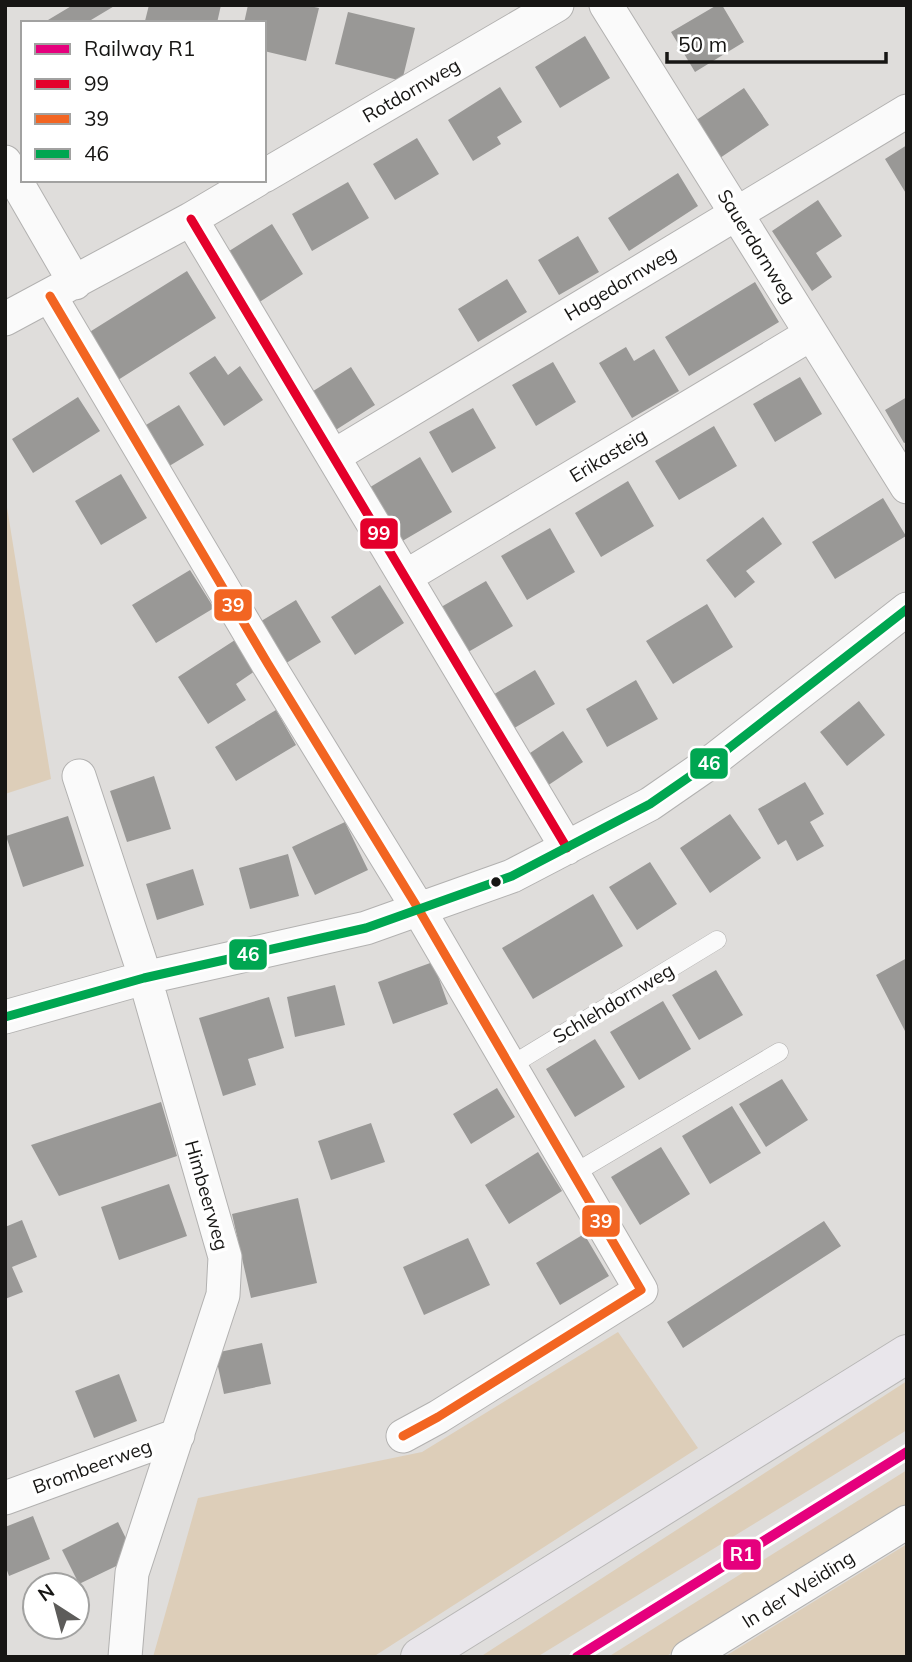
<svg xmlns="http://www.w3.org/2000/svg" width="912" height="1662" font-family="Mulish,sans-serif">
  <rect width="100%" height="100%" fill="#dfdddb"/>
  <path fill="#ddceb9" d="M5,495L51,779L5,794Z
    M618,1332L698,1448L373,1657H153L198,1498L422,1452Z
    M907,1381V1430L537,1657H480Z
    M907,1470V1508L665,1657H608Z
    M907,1544V1657H724Z"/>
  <path fill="#999896" d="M73,5H116L86,23H43Z
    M149,5H221L217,23L145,21Z
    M248,5H305L319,8L306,61L264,51V23H244Z
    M717,5H722L744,42L695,72L671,32Z
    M348,12L415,28L402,81L335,64Z
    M585,36L610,78L560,108L535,67Z
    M500,87L522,122L497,137L501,144L473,161L448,120Z
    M744,88L769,125L717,160L692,123Z
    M417,138L439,174L395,200L373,164Z
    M907,145V195L885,159Z
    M678,173L698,206L629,251L608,218Z
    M348,182L369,218L312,251L292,214Z
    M818,200L842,236L816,253L832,277L812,291L772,231Z
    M272,224L303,274L258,303L226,253Z
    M578,236L599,272L559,295L538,260Z
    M187,271L216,318L118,380L88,333Z
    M507,279L527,312L478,342L458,309Z
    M755,282L779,322L689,376L665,337Z
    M626,347L634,361L654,349L679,391L632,418L599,363Z
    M215,356L228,375L240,366L263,400L224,426L189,373Z
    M553,362L576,402L536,426L512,385Z
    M351,367L375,405L331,433L307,395Z
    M800,377L822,414L775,442L753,404Z
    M78,397L100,431L33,473L12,439Z
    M907,397V442L904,443L885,410Z
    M179,405L204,445L166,468L141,428Z
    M473,408L496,448L452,473L429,432Z
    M714,426L737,466L679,500L655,461Z
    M420,457L452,512L399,543L367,489Z
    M121,474L147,518L101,545L75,501Z
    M628,481L654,526L601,557L575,513Z
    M883,498L906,536L835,579L812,542Z
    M763,517L782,544L746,571L755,582L735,598L706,560Z
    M550,528L575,572L527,600L501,556Z
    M190,570L214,608L156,643L132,605Z
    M486,581L513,626L463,655L436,610Z
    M380,585L404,623L355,655L331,617Z
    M296,600L321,642L283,665L258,623Z
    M707,604L733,647L673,684L646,641Z
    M235,640L255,671L236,684L246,700L208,724L178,677Z
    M535,670L555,704L511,730L491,696Z
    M636,680L658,719L607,747L586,709Z
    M859,701L885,735L847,766L820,732Z
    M276,710L296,745L236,781L215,747Z
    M563,731L583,762L547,786L527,755Z
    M154,776L171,829L127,842L110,791Z
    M805,782L824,814L810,822L824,846L797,861L786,840L778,845L758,809Z
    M730,814L761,858L710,893L680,848Z
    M68,816L84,866L23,887L6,836Z
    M345,822L368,870L315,895L292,847Z
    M288,854L299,896L250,909L239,868Z
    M650,862L677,904L637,930L609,887Z
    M193,869L204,905L157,920L146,884Z
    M593,894L623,946L533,999L502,948Z
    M907,958V1030L905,1031L876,975Z
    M433,962L448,1004L393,1024L378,982Z
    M716,970L743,1015L699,1040L672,995Z
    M335,985L345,1025L295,1037L287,997Z
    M269,997L284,1048L248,1059L256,1085L223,1096L199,1018Z
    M663,1001L691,1049L639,1080L610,1032Z
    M595,1039L625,1087L575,1117L546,1069Z
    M782,1079L808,1120L766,1147L739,1104Z
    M497,1088L515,1117L471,1144L453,1114Z
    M161,1102L177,1156L59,1196L31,1145Z
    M732,1106L761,1153L710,1184L682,1136Z
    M371,1123L385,1162L331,1180L318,1141Z
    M661,1147L690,1194L640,1225L611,1177Z
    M538,1152L562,1191L509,1224L485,1185Z
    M169,1184L187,1236L119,1260L101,1207Z
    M298,1198L317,1283L251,1298L232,1214Z
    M22,1220L37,1257L12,1267L23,1292L5,1299V1227Z
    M824,1221L841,1246L683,1348L667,1322Z
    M584,1234L609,1276L560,1305L536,1263Z
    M468,1238L490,1285L424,1315L403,1267Z
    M262,1343L271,1384L224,1394L215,1353Z
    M119,1374L137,1421L94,1438L75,1391Z
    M33,1516L50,1559L9,1576L5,1565V1527Z
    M118,1522L135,1557L79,1584L62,1550Z"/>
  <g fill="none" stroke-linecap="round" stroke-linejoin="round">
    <defs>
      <path id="service" d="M510,1066L717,940
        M573,1174L779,1052"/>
      <path id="minor" d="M606,5L907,487
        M5,162L75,283
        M264,176L557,5
        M191,219L567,848
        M50,296L268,664L419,910L641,1290L438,1417L403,1436
        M5,319L191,219L257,180
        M334,456L907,111
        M405,577L811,334
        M79,776L140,961L225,1257L223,1295L132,1573L125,1657
        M5,1017L144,978L366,928L512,876L650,804L715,759L907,609
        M5,1498L178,1435
        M688,1657L907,1522"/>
      <path id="primary" d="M420,1657L907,1354"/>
    </defs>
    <use href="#service" stroke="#b2b1b0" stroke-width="19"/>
    <use href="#minor" stroke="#b2b1b0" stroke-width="35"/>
    <use href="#primary" stroke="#b8b7b6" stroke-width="40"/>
    <use href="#service" stroke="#fafafa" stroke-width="18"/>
    <use href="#minor" stroke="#fafafa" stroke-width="33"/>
    <use href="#primary" stroke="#e9e6eb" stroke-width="38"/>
    <defs>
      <path id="bus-1" d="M191,219L567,848"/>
      <path id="bus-2" d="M50,296L268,664L419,910L641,1290L438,1417L403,1436"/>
      <path id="bus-3" d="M5,1017L144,978L366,928L512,876L650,804L715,759L907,609"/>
    </defs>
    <use href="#bus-1" stroke="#fff" stroke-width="14"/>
    <use href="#bus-2" stroke="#fff" stroke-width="14"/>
    <use href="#bus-3" stroke="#fff" stroke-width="14"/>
    <use href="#bus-1" stroke="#e4002b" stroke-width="9"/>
    <use href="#bus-2" stroke="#f26522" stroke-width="9"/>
    <use href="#bus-3" stroke="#00a651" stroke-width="9"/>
    <defs>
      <path id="rail-1" d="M577,1657L907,1452"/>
    </defs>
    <use href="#rail-1" stroke="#fff" stroke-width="16"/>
    <use href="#rail-1" stroke="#e5007d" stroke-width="10"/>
  </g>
  <circle fill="#171614" stroke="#fff" stroke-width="2.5" cx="496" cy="882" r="6"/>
  <g text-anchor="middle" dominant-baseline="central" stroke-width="7" stroke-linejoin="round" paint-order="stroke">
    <g font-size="19" fill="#171614" stroke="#fff">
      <text transform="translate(411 90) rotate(-30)">Rotdornweg</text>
      <text transform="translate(757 246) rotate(58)">Sauerdornweg</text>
      <text transform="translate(620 283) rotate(-31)">Hagedornweg</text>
      <text transform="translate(608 455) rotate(-31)">Erikasteig</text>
      <text transform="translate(613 1003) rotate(-31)">Schlehdornweg</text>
      <text transform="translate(207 1195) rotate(74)">Himbeerweg</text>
      <text transform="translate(92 1466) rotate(-20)">Brombeerweg</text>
      <text transform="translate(798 1589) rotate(-32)">In der Weiding</text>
    </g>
  </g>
  <g stroke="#fff" stroke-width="2.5">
    <rect x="359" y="517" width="40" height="33" rx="7" fill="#e4002b"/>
    <rect x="213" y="588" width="40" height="34" rx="7" fill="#f26522"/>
    <rect x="689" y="747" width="40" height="33" rx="7" fill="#00a651"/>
    <rect x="228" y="938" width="40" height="33" rx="7" fill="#00a651"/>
    <rect x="581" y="1204" width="40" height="34" rx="7" fill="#f26522"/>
    <rect x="722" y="1538" width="40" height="33" rx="7" fill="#e5007d"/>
  </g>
  <g font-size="19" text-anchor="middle" font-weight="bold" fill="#fff">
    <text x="379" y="540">99</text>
    <text x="233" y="612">39</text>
    <text x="709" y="770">46</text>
    <text x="248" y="961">46</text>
    <text x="601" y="1228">39</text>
    <text x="742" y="1561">R1</text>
  </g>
  <rect width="912" height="1662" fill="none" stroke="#171614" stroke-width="14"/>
  <rect x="21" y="21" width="245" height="161" fill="#ffffff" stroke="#a2a2a1" stroke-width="2"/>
  <rect x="35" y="44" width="35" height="10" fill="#e5007d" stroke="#a2a2a1" stroke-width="2"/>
  <text x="84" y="56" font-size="21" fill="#171614">Railway R1</text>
  <rect x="35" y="79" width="35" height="10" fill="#e4002b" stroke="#a2a2a1" stroke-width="2"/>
  <text x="84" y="91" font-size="21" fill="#171614">99</text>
  <rect x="35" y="114" width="35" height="10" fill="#f26522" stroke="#a2a2a1" stroke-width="2"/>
  <text x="84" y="126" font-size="21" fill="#171614">39</text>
  <rect x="35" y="149" width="35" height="10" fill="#00a651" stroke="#a2a2a1" stroke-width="2"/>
  <text x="84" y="161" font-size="21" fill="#171614">46</text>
  <g transform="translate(56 1606) rotate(324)"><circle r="33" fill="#ffffff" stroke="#a2a2a1" stroke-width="2"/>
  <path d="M0-5L12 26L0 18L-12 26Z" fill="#5d5c5a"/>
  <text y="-10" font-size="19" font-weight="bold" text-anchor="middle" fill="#171614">N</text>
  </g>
  <path d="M667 52v10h219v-10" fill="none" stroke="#171614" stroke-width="3.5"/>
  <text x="678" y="52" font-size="21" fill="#171614" stroke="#ffffff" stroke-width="5" paint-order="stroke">50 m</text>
</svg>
